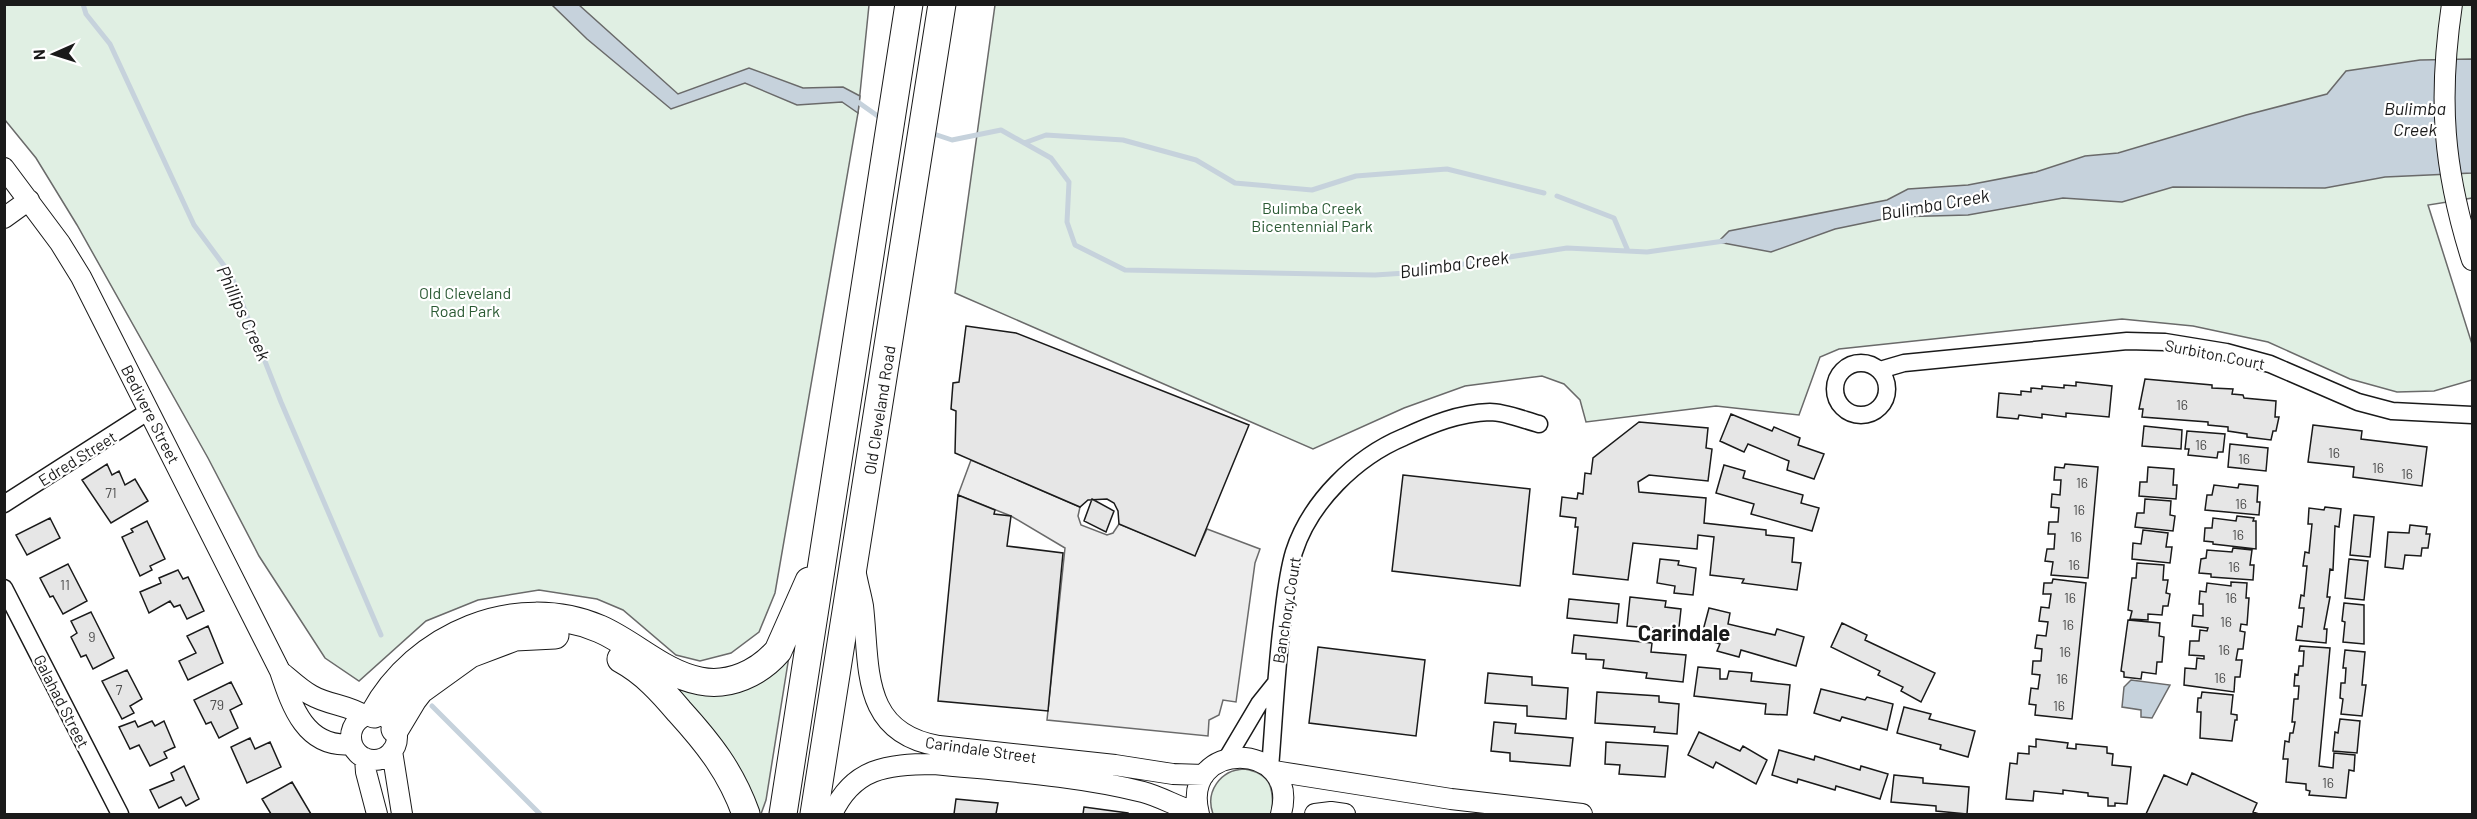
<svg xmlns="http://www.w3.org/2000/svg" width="2477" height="819" font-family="Barlow,sans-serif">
  <rect width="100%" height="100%" fill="#fff"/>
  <path fill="#e0efe3" stroke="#6a6a6a" stroke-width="1.5" d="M4,5H869L858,113L775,593L759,632L731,653L700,661L676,655L623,610L597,599L539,590L478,600L426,621L359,681L325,658L259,556L208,458L77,225L36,158L5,120Z
    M995,5H2472V198L2428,205L2472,344V380L2434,391L2397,392L2350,379L2268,342L2193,326L2122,319L1839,349L1820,357L1799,415L1716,406L1586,422L1580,400L1564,384L1542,376L1465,386L1404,408L1313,449L955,293Z
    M790,650L766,800L761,814H754L658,667L679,681Z
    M1244,769C1272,773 1274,790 1272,814H1213C1205,792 1220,770 1244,769Z"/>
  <path fill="#ededed" stroke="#6a6a6a" stroke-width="1.5" d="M971,460L1080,507L1078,516L1081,525L1107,535L1113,533L1119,524L1195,555L1207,529L1260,549L1255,563L1236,702L1223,700L1219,715L1209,720L1208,736L1047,720L1065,548L1011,516L958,495Z"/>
  <path fill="#c6d2dc" stroke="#6a6a6a" stroke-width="1.5" d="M552,5H579L678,94L749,68L803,88L843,87L860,96L858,113L842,102L797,105L745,83L671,109L587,39Z
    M2472,59V173L2385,177L2325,188L2173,187L2122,202L2063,198L1968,215L1893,217L1835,229L1771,252L1718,242L1729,231L1887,200L1908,189L1968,185L2036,172L2085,156L2118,153L2246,115L2327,94L2346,71L2420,60Z
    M2131,680L2170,685L2152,718L2141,717V710L2122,707L2124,687Z"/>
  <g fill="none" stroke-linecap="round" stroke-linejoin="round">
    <path stroke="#c6d2dc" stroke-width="5" d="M83,4L86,14L110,44L194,225L231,275L281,402L381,635
      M855,100L882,119
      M931,133L952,140L1001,130L1051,158L1069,182L1067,222L1075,245L1125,270L1375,275L1406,273L1567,248L1647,252L1724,241
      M1024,143L1046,135L1123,140L1196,160L1235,183L1312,190L1356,176L1447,169L1544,193
      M1557,196L1614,218L1628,251
      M432,706L540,814"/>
  </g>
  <path fill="#e6e6e6" stroke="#1a1a1a" stroke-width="1.5" d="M966,326L1016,333L1249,425L1195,556L1119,524L1118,511L1114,503L1107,499L1088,500L1080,507L955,453L956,411L951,409L953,383L959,382Z
    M2145,379L2212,385V388L2233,389L2232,394L2243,395L2244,398L2276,401L2275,417H2279L2276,431H2273L2271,440L2247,437V434L2228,431V427L2208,425V422L2142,417L2143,409H2139Z
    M2076,382L2112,386L2109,417L2066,413V417L2042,414V418L2019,415L2018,419L1997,417L1999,393L2021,395V391L2031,392V388L2042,389V386L2064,388V385L2076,386Z
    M1731,414L1772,431L1774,427L1800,438L1798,445L1824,454L1814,479L1787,470L1789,461L1748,444L1744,452L1720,441Z
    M1639,422L1708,428L1706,448L1712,449L1708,481L1649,475L1638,482L1639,492L1706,498L1704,523L1766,530V535L1794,538L1792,562L1801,563L1797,590L1742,583L1744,579L1710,575L1714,537L1698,535L1697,549L1633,543L1628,580L1573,574L1578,527H1575L1576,518L1560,516L1562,497L1577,499L1578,493L1583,494L1585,473L1591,474L1593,458Z
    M2313,425L2362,431L2361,439L2427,447L2422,486L2353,477L2354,467L2308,462Z
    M2144,426L2182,430L2181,449L2142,446Z
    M2187,431L2225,434L2223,452H2218L2217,458L2188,455L2189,449H2185Z
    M2230,444L2268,448L2266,471L2228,467Z
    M107,464L112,475L119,471L125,485L135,479L148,501L111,523L82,480Z
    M2065,464L2098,467L2088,578L2051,575L2053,562L2045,561L2047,549H2054L2055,534H2048L2049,522H2058L2059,508L2051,507L2052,494L2060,495L2061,480H2054L2055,467L2064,468Z
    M1724,465L1745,471L1743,478L1803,495L1801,503L1819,508L1812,531L1751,514L1754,504L1716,493Z
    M2148,467L2174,469L2173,485H2177L2176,499L2139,496L2140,482H2147Z
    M1403,475L1530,489L1520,586L1392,571Z
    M2239,484L2258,486L2257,502H2260L2259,515L2205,510L2207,495H2212L2214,485L2238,488Z
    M958,495L995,510L994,514L1011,516L1007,546L1063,553L1048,711L938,701Z
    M1092,499L1114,511L1106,532L1084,521Z
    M2145,499L2171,501L2170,515L2175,516L2173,531L2135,527L2137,513H2144Z
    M2325,507L2341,509L2339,527L2335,526L2333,570L2330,569L2327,597H2330L2324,629H2327L2326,643L2296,640L2298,626L2302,627L2304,608H2299L2301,595L2304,596L2307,566H2303L2305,552L2309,553L2312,524H2308L2309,508L2324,510Z
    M2354,515L2374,517L2370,557L2350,555Z
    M2237,516L2254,518L2253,521H2256V549L2213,544V542L2204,541L2205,528H2212L2213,518L2236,521Z
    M50,518L60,538L27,555L16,535Z
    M147,521L165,559L150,566L152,570L140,576L122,537L133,532L131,529Z
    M2410,525L2427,527L2426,534H2430L2428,548H2422L2421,556L2405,555L2403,569L2385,567L2388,532L2409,533Z
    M2143,530L2168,533L2166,547H2172L2170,563L2132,559L2133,543L2141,544Z
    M2233,548L2252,550L2250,565H2254L2253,580L2211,577V574L2199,573L2201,559L2206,558L2207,550L2232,552Z
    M1660,559L1679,561L1678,565L1696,568L1693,595L1674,593L1675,586L1657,583Z
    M2349,559L2368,561L2364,600L2345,598Z
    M2137,563L2164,565L2163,580H2168L2166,593L2170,594L2168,606H2163L2162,615L2148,614V620L2130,619L2132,611L2128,610L2132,578H2136Z
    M68,564L87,601L63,614L53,596L50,597L40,578Z
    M178,570L183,579L188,577L204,611L187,619L180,605L174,607L170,601L149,613L140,592L161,583L159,578Z
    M2053,579L2086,583L2072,719L2035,715L2036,705L2029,704L2031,688L2038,689L2040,675L2032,674L2033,661H2041L2042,649L2035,648L2037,635L2046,636L2048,622L2039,621L2041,607L2049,608L2051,594H2043L2044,583H2052Z
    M2231,582L2247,583L2246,598H2249L2247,625L2241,624L2240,631L2245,632L2243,649H2238L2236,660H2242L2240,677H2235L2234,692L2184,685L2185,668L2196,669L2197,658L2204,659V656L2189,655L2190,641H2199L2200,630L2207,631L2208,628L2192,626L2193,615L2203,616V604H2199L2200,591L2206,592L2207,583L2231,586Z
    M1630,597L1666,601L1665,607L1681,609L1678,637L1660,635L1661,629L1627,626Z
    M1569,599L1619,604L1617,623L1567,618Z
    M2344,603L2364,605V644L2343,642L2345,622L2342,621Z
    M1709,608L1730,613L1728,624L1775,635L1777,629L1804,637L1796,666L1741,650L1739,657L1717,651L1720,644L1701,638Z
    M91,612L114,658L93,669L86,655L81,657L71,637L77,633L71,621Z
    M2128,620L2160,623L2159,636L2164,637L2162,662H2157L2156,674L2142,672L2141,679L2124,677V672L2121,671Z
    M1842,623L1867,635L1865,640L1935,673L1921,702L1901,691L1903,687L1878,675L1880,671L1831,647Z
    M208,626L223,663L188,680L179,661L196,653L187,636Z
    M1574,635L1652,643L1651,652L1686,655L1683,682L1646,678L1647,673L1603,668L1604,660L1586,659V654L1572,653Z
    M2300,646L2330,648L2319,766L2333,768L2334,753L2355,755L2354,771L2349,770L2346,798L2309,795L2310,791L2306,790V784L2286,782L2288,759H2283L2285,741L2289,742L2290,733H2293L2295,722H2292L2294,699H2298L2299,686H2294L2295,674L2298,675L2299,666H2303L2304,651H2299Z
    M1318,647L1425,660L1416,736L1309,723Z
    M2345,650L2365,652L2362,685H2366L2362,716L2341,714L2343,699L2340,698L2341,683H2345L2346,668H2343Z
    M1698,667L1720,669V679H1727L1729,671L1752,673L1751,681L1790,685L1787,715L1765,714L1766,704L1694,696Z
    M127,670L142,699L130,706L134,713L122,719L102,681Z
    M1488,673L1532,677V685L1568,688L1566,719L1527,716V706L1485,703Z
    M231,682L242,704L230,710L238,728L219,738L211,722L206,724L194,700Z
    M1821,689L1865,700L1867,697L1893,704L1887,730L1842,717L1840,721L1814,713Z
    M1597,692L1659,696V702L1679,704L1677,734L1654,732L1655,727L1595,723Z
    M2202,692L2233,695L2231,714L2237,715V720H2235L2232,741L2200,738L2201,712H2197L2198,698H2201Z
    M1904,707L1931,714L1929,719L1975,731L1968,757L1940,749L1941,745L1897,733Z
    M2340,719L2360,721L2357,753L2333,751L2335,732L2338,733Z
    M135,721L138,727L152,721L155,726L164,721L175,747L164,752L167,758L150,766L139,745L130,749L119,727Z
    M1494,722L1516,724L1515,733L1573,738L1570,766L1510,761V753L1491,751Z
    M1699,732L1740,751L1743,746L1767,760L1756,784L1716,762L1713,768L1688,755Z
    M250,738L255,749L270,742L281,767L247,783L231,747Z
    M2036,739L2068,743L2067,748L2076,749V744L2107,747V753L2113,754L2112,765L2131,767L2127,804L2115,803V806H2108V798L2088,796V793L2063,790V794L2034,791L2033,801L2006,799L2010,763L2017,764L2018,753L2029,754V746L2036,747Z
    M1606,742L1668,746L1665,777L1619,774L1620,765L1605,764Z
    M1779,750L1814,760L1815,756L1860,770L1861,766L1888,774L1880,799L1836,786L1835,790L1798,779L1797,783L1772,775Z
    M184,766L199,799L186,806L181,797L159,808L150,790L174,780L171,773Z
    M2192,773L2257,803L2253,812L2259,814H2146L2164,775L2187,785Z
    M1894,775L1923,778V783L1969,787L1967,814L1936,811V806L1891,802Z
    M292,782L311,814H271L262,799Z
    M956,799L998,803L996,814H954Z
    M1084,807L1128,813L1129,814H1083Z"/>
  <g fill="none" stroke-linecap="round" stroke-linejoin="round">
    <defs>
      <path id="minor" d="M1835 389a26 26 0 1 1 52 0a26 26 0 1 1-52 0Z
        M1880,370L1904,363L2127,341L2165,342L2226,352L2270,364L2358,402L2392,411L2472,415
        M4,504L149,411
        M4,588L120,814
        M1227,758L1259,704L1275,684
        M1270,768C1274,720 1276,672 1282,624C1285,600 1287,575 1294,552C1310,502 1356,457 1404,437C1432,424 1459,413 1490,412C1505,412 1524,420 1539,424"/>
      <path id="tertiary" d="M2452,4C2438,99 2443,169 2472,260
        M4,168L60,243L81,277L280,671C292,707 306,749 352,744
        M4,218L29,200
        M856,574C858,585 861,595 863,606C870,667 860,733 939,746L1115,765L1173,774L1204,775
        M280,671C290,679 300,689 311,695C328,705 349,705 365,716
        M351 737a23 23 0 1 1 46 0a23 23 0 1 1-46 0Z
        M392,751L402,814
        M365,758L366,772L377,814
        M1274,771L1451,799L1582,814
        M832,814C853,768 887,764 934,764C1003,771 1075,775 1143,792C1162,797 1179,808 1198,813
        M1199,814C1179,739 1301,739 1281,814
        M1315,814L1331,812L1345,814"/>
      <path id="trunk" d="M621,659C645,672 662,691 679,711C709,744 731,772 746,814
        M374,714C416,636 516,593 600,629C634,644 663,674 700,681C729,687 759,673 778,651L809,581
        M395,729L413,699L420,690L470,654L515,637L555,635
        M783,814L909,4
        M814,814L942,4"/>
    </defs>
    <use href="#minor" stroke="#1a1a1a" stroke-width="19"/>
    <use href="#tertiary" stroke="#1a1a1a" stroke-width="22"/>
    <use href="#trunk" stroke="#1a1a1a" stroke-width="29"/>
    <use href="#minor" stroke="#fff" stroke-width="16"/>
    <use href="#tertiary" stroke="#fff" stroke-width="20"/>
    <use href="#trunk" stroke="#fff" stroke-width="27"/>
  </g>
  <g text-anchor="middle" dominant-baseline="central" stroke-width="4.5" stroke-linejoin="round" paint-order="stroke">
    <g font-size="14" fill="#4d4d4d">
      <text x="2182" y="404">16</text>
      <text x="2201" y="444">16</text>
      <text x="2334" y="452">16</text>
      <text x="2244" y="458">16</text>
      <text x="2378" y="467">16</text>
      <text x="2407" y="473">16</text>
      <text x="2082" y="482">16</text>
      <text x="111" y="492">71</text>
      <text x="2241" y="503">16</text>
      <text x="2079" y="509">16</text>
      <text x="2238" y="534">16</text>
      <text x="2076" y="536">16</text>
      <text x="2074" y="564">16</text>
      <text x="2234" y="566">16</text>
      <text x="65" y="584">11</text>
      <text x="2070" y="597">16</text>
      <text x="2231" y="597">16</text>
      <text x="2226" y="621">16</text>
      <text x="2068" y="624">16</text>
      <text x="92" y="636">9</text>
      <text x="2224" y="649">16</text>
      <text x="2065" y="651">16</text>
      <text x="2220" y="677">16</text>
      <text x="2062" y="678">16</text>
      <text x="119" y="689">7</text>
      <text x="217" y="704">79</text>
      <text x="2059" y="705">16</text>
      <text x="2328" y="782">16</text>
    </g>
    <g font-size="16" fill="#2b5a34" stroke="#fff">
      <text x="1312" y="207">Bulimba Creek<tspan x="1312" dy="18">Bicentennial Park</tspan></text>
      <text x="465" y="292">Old Cleveland<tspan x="465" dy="18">Road Park</tspan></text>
    </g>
    <g font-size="16" fill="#1a1a1a" stroke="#fff">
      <text transform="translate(2215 354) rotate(11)">Surbiton Court</text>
      <text transform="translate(879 410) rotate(-81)">Old Cleveland Road</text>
      <text transform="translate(151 414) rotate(63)">Bedivere Street</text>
      <text transform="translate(77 458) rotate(-32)">Edred Street</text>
      <text transform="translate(1286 610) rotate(-81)">Banchory Court</text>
      <text transform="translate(62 701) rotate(63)">Galahad Street</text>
      <text transform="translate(981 749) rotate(8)">Carindale Street</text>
    </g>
    <g font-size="18" font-style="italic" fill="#1a1a1a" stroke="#fff">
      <text x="2415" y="108">Bulimba<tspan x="2415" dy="21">Creek</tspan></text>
      <text transform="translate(1935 204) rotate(-10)">Bulimba Creek</text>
      <text transform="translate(1454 264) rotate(-8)">Bulimba Creek</text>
      <text transform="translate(244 313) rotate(65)">Phillips Creek</text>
    </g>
    <g font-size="22" font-weight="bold" fill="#1a1a1a" stroke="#fff">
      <text x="1684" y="632">Carindale</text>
    </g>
  </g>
  <rect width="2477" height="819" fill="none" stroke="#1a1a1a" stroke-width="12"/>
  <g transform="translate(54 54) rotate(267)" stroke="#ffffff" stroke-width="4.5" paint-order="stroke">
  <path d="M0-4.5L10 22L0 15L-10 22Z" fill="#1a1a1a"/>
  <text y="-9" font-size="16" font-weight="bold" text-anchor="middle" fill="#1a1a1a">N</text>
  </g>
</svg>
